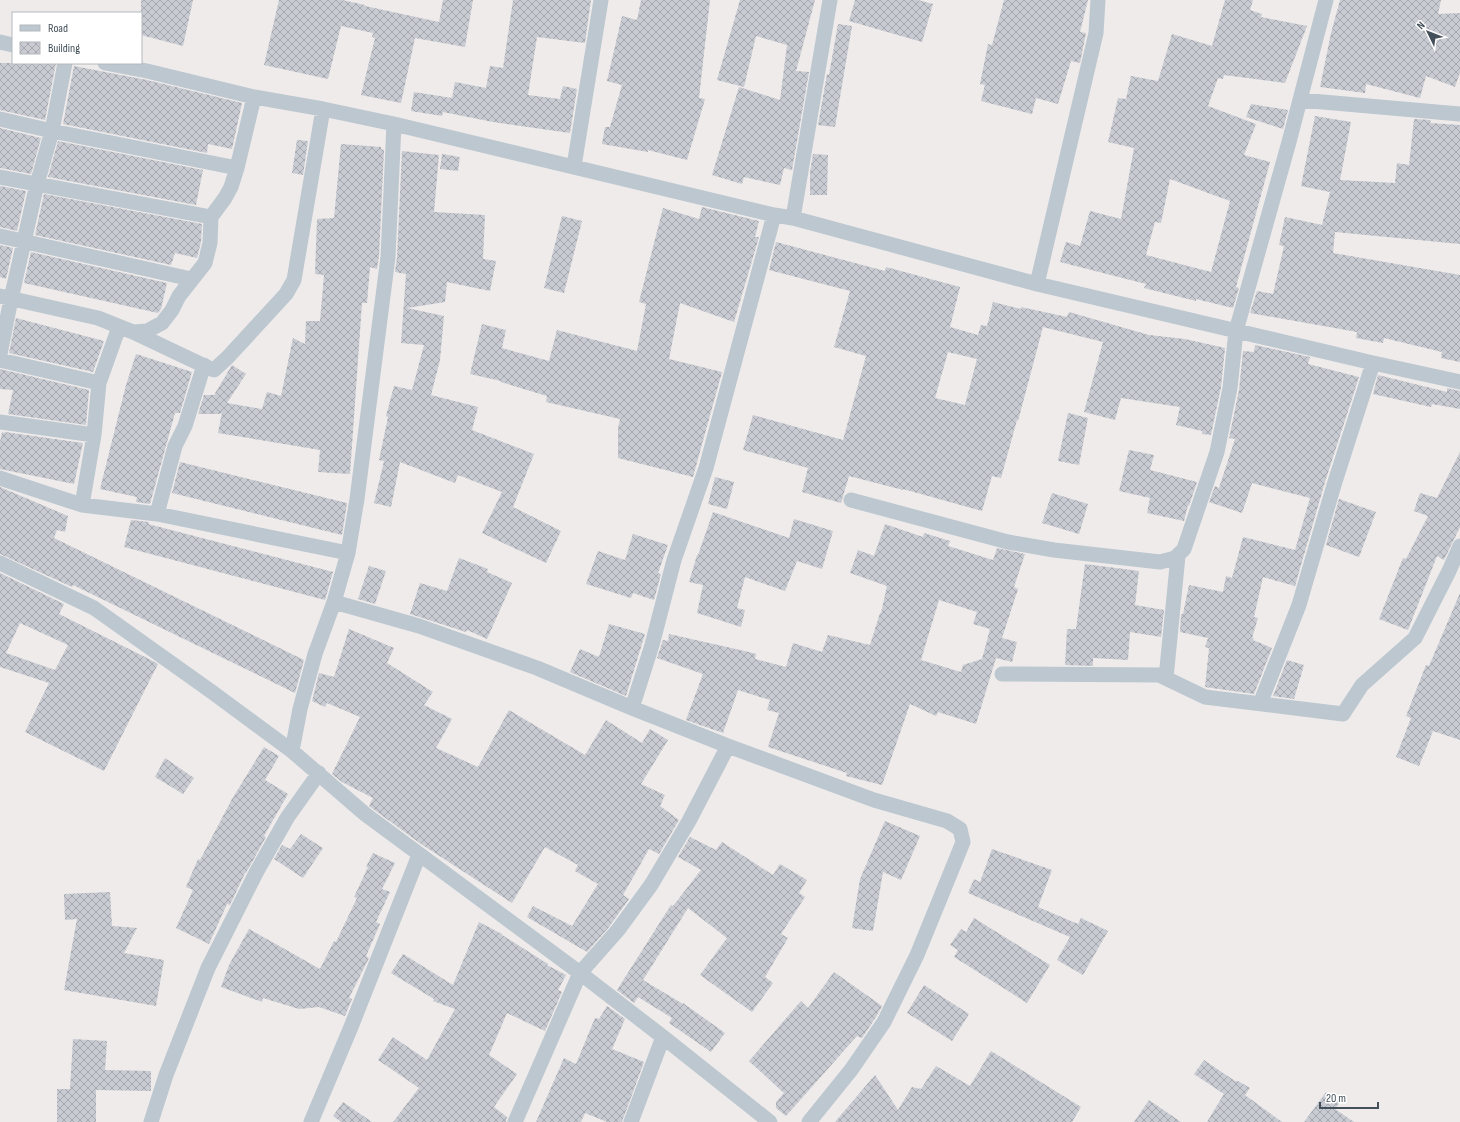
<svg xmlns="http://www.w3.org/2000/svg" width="1460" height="1122" font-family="'Sofia Sans Condensed',sans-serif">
  <defs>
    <pattern id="building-cross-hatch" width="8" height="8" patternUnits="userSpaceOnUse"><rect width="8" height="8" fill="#c8cbd1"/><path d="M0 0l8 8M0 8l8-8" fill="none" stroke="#a4a7ad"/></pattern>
  </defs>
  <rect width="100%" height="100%" fill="#efebeb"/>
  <path fill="url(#building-cross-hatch)" fill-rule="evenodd" d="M141,0H193L183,46L141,35Z
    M279,0H342L365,5V6L439,22L443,0H473L465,47L415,38L401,103L361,95L375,38L372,37L373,33L341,26L328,79L264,65Z
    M513,0H591L585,43L537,37L528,95L560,99L563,86L577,89L570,133L493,122L443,112L442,116L411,111L414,92L452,98L455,82L486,88L490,66L503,68Z
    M641,0H710L699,98L705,99L687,160L648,150V152L602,144L605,127H610L622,85L607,81L622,16L637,20Z
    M740,0H815L796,71L809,72L792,170L784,168L780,185L744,177L742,184L712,175L739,87L780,100L787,45L756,36L744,87L717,80Z
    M855,0H918L933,4L922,42L849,21Z
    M1004,0H1088L1080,32L1086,33L1080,63L1071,61L1058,104L1036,98L1032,114L981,101L985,85L980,84L988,44L992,45Z
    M1225,0H1253L1250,10L1262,14L1261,17L1307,26L1285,83L1224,75L1223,79L1218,78L1208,106L1256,124L1244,155L1270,162L1236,287L1239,288L1233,308L1196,299V301L1144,288L1146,284L1060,262L1066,242L1080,246L1090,211L1121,219L1134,148L1108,142L1118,98L1126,99L1131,76L1158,81L1172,34L1212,46ZM1170,179L1230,201L1211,272L1146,255L1155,222L1161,223Z
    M1340,0H1441L1438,14L1460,13V73L1455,87L1426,76L1420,98L1366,84L1365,93L1320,87L1331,33Z
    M838,24L852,26L835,127L818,125L827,74L829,75Z
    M0,63H56L45,120L0,110Z
    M74,66L147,80L242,103L232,149L208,144L207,153L63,124Z
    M1251,104L1288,110L1283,129L1246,117Z
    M1315,116L1351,122L1340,180L1395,183L1397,163L1409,165L1414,119L1431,120L1430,123L1460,125V244L1335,232L1333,253L1460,275V362L1441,358L1442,352L1384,338L1383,343L1356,338L1357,332L1250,313L1257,291L1273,294L1284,246L1279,245L1285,217L1322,225L1330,192L1301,186Z
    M0,128L41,138L31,174L0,168Z
    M297,140L308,141L303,175L292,173Z
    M58,141L203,170L196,205L48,177Z
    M341,144L381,147V149L384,150L379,256L377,269L370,267L367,303H362L350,474L318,472L320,450L218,433L222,412L220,414H198L204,395H214L232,365L246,374L227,403L262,409L267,392L281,396L293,338L305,344L306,321H320L324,275L315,274L317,219L334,218Z
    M402,151L439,155L434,212L485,215L483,259L496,261L490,291L447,282L445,302L407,308L444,316L440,360L431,395L478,407L472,430L534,454L513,507L561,531L546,563L482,533L502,492L458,475L455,483L400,462L391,507L374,503L384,461L379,460L388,417L386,416L394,386L412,390L424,345L401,343L406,274L395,272L397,257Z
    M442,154L460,157L458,171L440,169Z
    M813,154L828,155L827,195H810V172Z
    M0,186L26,191L17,231L0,227Z
    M44,194L202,224L201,242L197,258L175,253L171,265L35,235Z
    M702,207L759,221L755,237H759L734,322L680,303L669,359L722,372L693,477L618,458V428L620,419L546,402L547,396L501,382V381L470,374L482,324L506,330L502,348L549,361L557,330L637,351L646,304L639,302L663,208L699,219Z
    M562,216L582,221L564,293L544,288Z
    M776,242L885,271L886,267L960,287L950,327L978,335L981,325L987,326L993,302L1021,309V307L1067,317L1069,312L1149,335L1185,339L1225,348L1221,387L1211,435L1202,434V431L1176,425L1180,407L1121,398L1115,420L1084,412L1103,342L1043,327L1018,421L1017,420L1001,478L992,476L982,511L903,489V490L849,476L841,503L802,492L808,468L743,450L753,415L843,440L866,356L834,347L850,291L769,270ZM948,352L977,359L965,405L935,398Z
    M0,245L13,248L6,279L0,277Z
    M31,252L167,283L161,309L158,313L24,283Z
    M16,318L104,341L93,372L9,353Z
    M1255,345L1310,357L1308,364L1359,377L1325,482L1295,586L1263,577L1254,617L1258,618L1252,638H1254L1253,640L1272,648L1254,694L1205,687L1209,648L1205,647L1208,638L1180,632L1181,614H1183L1189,585L1223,592L1226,576L1232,578L1243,537L1295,550L1310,498L1252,483L1242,513L1209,502L1215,486L1219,488L1235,439L1229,438L1239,390L1243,351L1254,352Z
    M136,354L192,372L180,413H175L150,504L136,502L137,497L100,489L126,385Z
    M0,369L89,390L86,425L8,414L13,390L0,389Z
    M1378,375L1447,392V388L1460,391V409L1432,404L1431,407L1373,394Z
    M1068,413L1088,418L1079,465L1058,461Z
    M2,432L4,433L5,432L83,443L74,484L0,469V442Z
    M1129,450L1154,455L1150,470L1197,482L1189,506L1188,505L1184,521L1147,513L1150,498L1119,491Z
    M1460,452V527L1444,560L1437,556L1408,630L1379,619L1403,558L1406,559L1428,516L1414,511L1420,493L1437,498Z
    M180,462L347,503L342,535L172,493Z
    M715,477L734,482L727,509L708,504Z
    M0,487L68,516L65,532L57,530L54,538L304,660L295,693L73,585L72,587L0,554Z
    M1052,493L1088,504L1079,534L1042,523Z
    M1339,499L1376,512L1359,557L1326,545Z
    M713,512L789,538L794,519L833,531L822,569L797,561L785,591L745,577L737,608L745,610L741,627L697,613L703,585L689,582L697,555H698Z
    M131,520L149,522L148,524L333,572L325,600L124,547Z
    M885,524L923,537L924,533L950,541L948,546L993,560L997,548L1025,554L1014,587L1018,589L1002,638L1017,642L1012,662L996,658L976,724L938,712L936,716L910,704L882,785L846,776L847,773L768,747L779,713L767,710L770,700L738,690L723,733L686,720L703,674L657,658L663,640L668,641L669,634L749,652L756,654L755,659L786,667L793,643L822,652L828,635L870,645L880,613H881L887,586L850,573L858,550L874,556ZM939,600L977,612L973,624L990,629L982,659L963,665L961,672L921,660Z
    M633,534L668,545L658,573L661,574L654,600L633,593L631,598L586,584L598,551L625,560Z
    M459,558L488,569L487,572L512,583L487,639L467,630L466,632L410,614L420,583L447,591Z
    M1085,564L1139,571L1135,605L1164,610L1161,637L1130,632L1128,660L1093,658V666L1065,665L1067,629H1076Z
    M369,566L386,571L375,604L358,599Z
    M0,573L64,604L59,614L151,660L158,664L104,771L25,732L49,683L0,667ZM20,623L68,645L55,670L6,653Z
    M1460,593V740L1433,731L1419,766L1396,757L1411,718L1406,716L1426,665L1429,666Z
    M609,624L645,634L626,696L570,672L580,649L599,657Z
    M349,629L394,648L387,663L433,692L424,705L452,719L436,748L478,767L509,710L585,755L606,720L642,743L650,729L668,740L641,784L665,795L660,806L679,820L659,854L649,849L623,895L629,899L609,927L587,952L527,917L533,906L572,926L598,884L575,871L578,865L545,847L512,903L421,844L369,806L373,798L342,782L332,774L360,717L327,703L325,707L312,701L319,673L334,677Z
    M1287,660L1304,665L1294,699L1273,696Z
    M264,747L279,756L265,780L288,794L264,836L266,837L246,873H245L230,905L227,904L209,944L176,928L193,890L186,887L198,859L200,860L232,799Z
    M165,758L194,778L183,794L155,777Z
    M885,821L920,836L901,880L883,872L873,931L852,928L860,879Z
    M301,834L323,848L303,878L274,859L282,845L290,849Z
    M690,837L716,850L722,842L773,875L780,864L807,880L799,893L805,897L781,934L788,938L765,977L773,983L752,1012L700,975L727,938L688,908L643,980L683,1004V1003L725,1033L711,1052L669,1023L672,1018L638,997L634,1003L617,990L671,905L673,906L701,870L678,857Z
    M992,849L1052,870L1038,907L1078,924L1081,918L1108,931L1083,975L1057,960L1070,937L968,893L974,879L980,882Z
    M373,853L395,863L382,889L390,892L376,922L380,924L366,956L369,958L349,998L352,999L345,1016L319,1007L299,1009L263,998L262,1002L221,987L229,965L249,929L320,969L334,941L336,942L357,898L354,897L368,867H366Z
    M110,892L112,926L137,928L124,953L164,960L156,1006L64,990L77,919L65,920L64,894Z
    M974,918L1050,965L1027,1003L954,957L958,950L950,945L961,929L966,932Z
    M479,922L502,934V935L548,964L547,965L566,975L558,990L562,992L545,1031L507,1013L489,1055L517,1074L494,1107L507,1117L506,1122H393L419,1088L378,1060L393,1037L427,1060L455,1009L433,1001L434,999L391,973L403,954L453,985Z
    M834,972L882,1006L876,1017L862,1038L857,1036L786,1116L776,1108V1102L784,1093L749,1061L801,1001L808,1008Z
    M924,985L969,1014L952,1041L907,1013Z
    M607,1006L625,1019L612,1049L644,1062L622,1122H607L585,1113L581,1122H536L564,1058L576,1064L595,1018L599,1019Z
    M73,1039L107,1041L105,1070L151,1071V1091L96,1090V1122H57V1089H70Z
    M991,1051L1081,1107L1072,1122H835L875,1075L898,1110L912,1087L921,1089L936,1066L970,1086Z
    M1204,1060L1235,1081H1238L1250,1088L1245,1095L1282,1122H1207L1224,1094L1194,1074Z
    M1326,1092L1340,1102L1335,1109L1354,1122H1304Z
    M1149,1100L1181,1122H1134Z
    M343,1102L372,1122H341L333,1116Z"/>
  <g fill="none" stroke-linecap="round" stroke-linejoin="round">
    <path stroke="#bcc7cf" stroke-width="15" d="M0,42L13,45
      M105,63L147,71L254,97L323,109L394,124L774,215L793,218L1037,284L1373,363L1460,382
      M1300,100L1460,114
      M0,119L52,131L237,168L254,97
      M574,166L601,0
      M0,177L211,217
      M793,218L830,0
      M0,236L191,279
      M1037,284L1096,33L1098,0
      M0,296L98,318L133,332L211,369L214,370L228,357L286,294L294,280L323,109
      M133,332L147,331L162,323L172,310L179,296L205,263L210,243L211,217L225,198L231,187L237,168
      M0,354L11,299L37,184L52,131L65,63
      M0,360L99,383
      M0,422L94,435
      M0,478L82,505L157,514L348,553
      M851,500L1008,542L1054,550L1160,562L1175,558L1184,549L1217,452L1230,388L1236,331L1289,142L1326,0
      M82,505L94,435L99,383L119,327
      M157,514L175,446L185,426L204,365
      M0,563L94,608L212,692L292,751L365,814L580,973L663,1037L770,1122
      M334,602L419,626L537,668L632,708L728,746L874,800L947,821L960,829L963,842L957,857L917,955L884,1022L851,1070L809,1122
      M1002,674L1159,675L1205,697L1343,714L1362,685L1415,638L1449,571L1460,546
      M1166,678L1178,556
      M1263,696L1299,605L1334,485L1373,363
      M632,708L652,645L674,560L706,468L774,215
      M292,751L300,709L315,654L334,602L348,553L357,499L388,257L394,124
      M151,1122L166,1075L208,968L257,871L287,818L319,773
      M311,1122L351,1027L419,855
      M515,1122L580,973L618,930L651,885L689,821L728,746
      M631,1122L663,1037"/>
  </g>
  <rect x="12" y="12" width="130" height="52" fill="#ffffff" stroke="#b4b9bd"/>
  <rect x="20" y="25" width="20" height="6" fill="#bcc7cf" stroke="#b4b9bd"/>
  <text x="48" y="32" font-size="12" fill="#445059">Road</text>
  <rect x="20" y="42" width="20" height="12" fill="url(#building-cross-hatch)" stroke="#b4b9bd"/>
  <text x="48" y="52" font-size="12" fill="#445059">Building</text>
  <g transform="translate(1428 32) rotate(313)" stroke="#ffffff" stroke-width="3" paint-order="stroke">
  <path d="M0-3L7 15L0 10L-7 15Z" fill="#445059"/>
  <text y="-6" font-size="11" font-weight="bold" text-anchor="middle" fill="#445059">N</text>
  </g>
  <path d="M1320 1102v6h58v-6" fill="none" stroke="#445059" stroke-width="2"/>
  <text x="1326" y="1102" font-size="12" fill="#445059" stroke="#ffffff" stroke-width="3" paint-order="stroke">20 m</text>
</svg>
